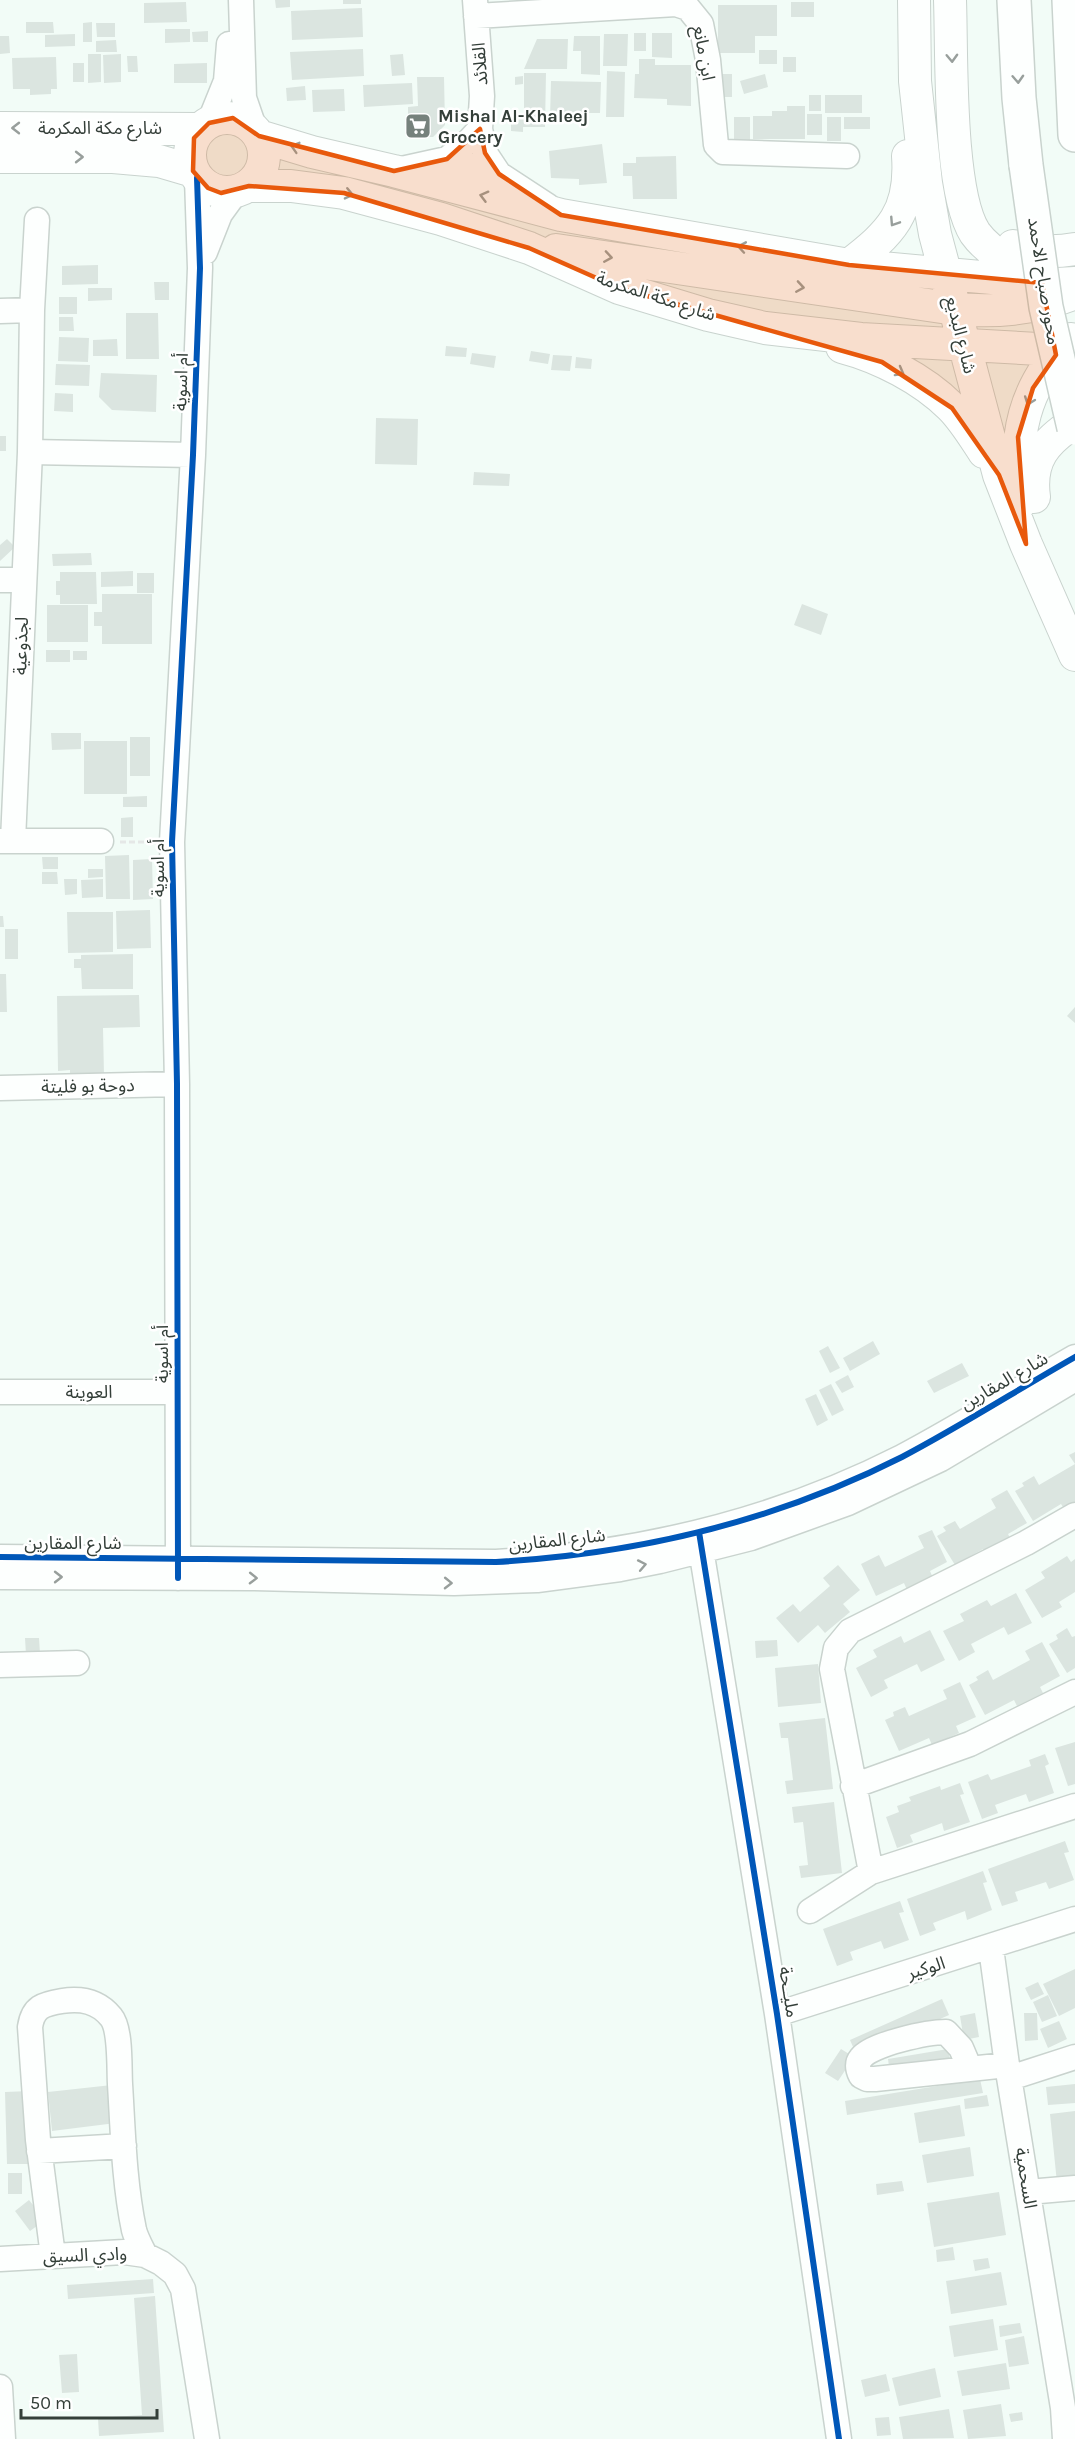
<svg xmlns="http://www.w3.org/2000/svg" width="1075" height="2439" font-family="Karla,'Noto Sans Arabic',sans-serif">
  <rect width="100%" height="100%" fill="#f2fcf7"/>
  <path fill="#dbe5e0" d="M275,0H290V7L276,8Z
    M343,0H361V4H343Z
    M186,2L187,22L144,23V3Z
    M791,2H814V17H791Z
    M718,5H777V36H755V53H718Z
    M362,8L363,37L292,40L291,11Z
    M26,22H53L54,33H26Z
    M92,22V42H83V23Z
    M96,23H115V37H97Z
    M165,29H190V42L165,43Z
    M208,31V42H193L192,32Z
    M634,33H646V51H634Z
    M652,33H672V58L652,57Z
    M75,34V46L45,47V35Z
    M604,34H628L627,66H603Z
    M0,36H9L10,53L0,54Z
    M574,36H600V75L581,74V51H573Z
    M537,39H568L567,69H524Z
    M116,40L117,52H96V41Z
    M363,49L364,76L292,80L290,52Z
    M759,50H777V64H759Z
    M88,54H101V82L88,83Z
    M121,54V82L104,83L103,55Z
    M403,54L405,75L392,76L390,55Z
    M127,56H137L138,72H128Z
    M56,57L57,89H51V94L30,95V89H13L12,58Z
    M783,57H796V72H783Z
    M639,59H655V65H691V106L667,105V99L634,98L635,74H639Z
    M73,63H84V82H73Z
    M207,63V83H174V64Z
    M607,71L625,72L624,117H606Z
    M524,73H546L545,127H523V132L511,131V117L524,118Z
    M716,74H732V97H716Z
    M765,74L768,87L744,94L740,81Z
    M523,76V84L515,85V77Z
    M417,77H444L445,125L433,137H408V107L418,106Z
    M551,81L601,82L600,113H572L571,118H550Z
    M412,83L413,104L364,107L363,85Z
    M305,86L306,100L287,101L286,88Z
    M344,89L345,111L313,112L312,90Z
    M809,95H821V111H809Z
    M825,95H862V113H825Z
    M787,106H805V139H753V116H772V111H787Z
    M807,114H822V135H807Z
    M734,117H750V141H734Z
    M827,117H841V141H827Z
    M844,117H870V129H844Z
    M602,144L607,183L579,185V179L551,178L549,151Z
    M676,156L677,199H633L632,176H623V163H636V157Z
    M98,265V284L62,285V266Z
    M154,282H169V300H155Z
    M88,288H112V300L88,301Z
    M59,297H77V314H59Z
    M126,313H158L159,359H126Z
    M59,317H73L74,331H59Z
    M59,337L89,338L88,362L58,361Z
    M117,339L118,356H93V340Z
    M446,346L467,348L466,357L445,356Z
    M531,351L550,354L548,364L529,361Z
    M472,353L496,356L494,368L470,364Z
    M553,355L572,356L570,371L551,370Z
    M576,357L592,359L591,369L575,368Z
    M56,364L90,365L89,386L55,385Z
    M101,373L157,375L156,412L112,410L99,397Z
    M55,393L73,394V412L54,411Z
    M376,418L418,419L417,465L375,464Z
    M0,436H6V451H0Z
    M474,472L510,474L509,486L473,485Z
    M7,539L15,547L0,561V545Z
    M91,553L92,565L53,566L52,554Z
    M133,571V586L101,587V572Z
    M60,572H96L97,604H60V595H56V581H60Z
    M137,573H154V593H137Z
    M102,594H152V644H102V626H94V612H102Z
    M802,604L828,614L821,635L794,625Z
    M47,605H88V642H47Z
    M46,650H70V662H46Z
    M73,651H87V660H73Z
    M51,733H81V749L52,750Z
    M130,737H150V776H130Z
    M84,741H127V794H84Z
    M147,796V807H123V797Z
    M133,817V837H121V818Z
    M129,855L130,899H106L105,856Z
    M42,857H58V869H43Z
    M152,859L153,899L133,900V860Z
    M88,869H103V877L88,878Z
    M42,872H57L58,884H42Z
    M64,879H77V894L65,895Z
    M103,879V897L82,898L81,880Z
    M150,910L151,948L117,949L116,911Z
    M67,912H113V952L68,953Z
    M0,916H3L4,927H0Z
    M5,929H18V959H5Z
    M133,954V989H82L81,968H74V959H81V955Z
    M0,974H6L7,1012H0Z
    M139,995L140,1027L103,1028L104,1075H70V1070L58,1071L57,996Z
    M1075,1007V1023L1067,1016Z
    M873,1341L880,1354L850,1371L843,1358Z
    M828,1346L840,1368L830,1373L819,1351Z
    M962,1363L969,1376L934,1393L927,1381Z
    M848,1375L854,1387L842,1393L835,1382Z
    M831,1384L844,1410L832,1416L819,1390Z
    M816,1394L828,1420L817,1426L805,1399Z
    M1075,1452V1504L1065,1510L1061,1504L1033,1521L1015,1491L1024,1486L1022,1483L1034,1476L1039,1485L1075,1464L1069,1455Z
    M1007,1490L1027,1523L1008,1534L1011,1540L986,1555L983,1549L955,1565L937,1536L946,1531L943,1527L955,1521L960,1529L996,1508L991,1499Z
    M932,1530L947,1562L930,1571L933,1578L907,1590L904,1583L876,1596L861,1564L879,1555L885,1567L924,1548L918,1536Z
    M1067,1556L1071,1562L1075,1559V1592L1059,1602L1062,1607L1042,1618L1025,1590L1045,1578L1041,1572Z
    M838,1565L860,1590L843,1604L850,1612L825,1633L818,1625L798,1643L776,1618L793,1604L800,1612L830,1586L823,1578Z
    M1016,1593L1032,1623L1008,1635L1004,1627L971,1644L975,1652L959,1661L943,1631L964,1621L960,1614L987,1600L991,1606Z
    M1067,1628L1072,1637L1075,1636V1668L1067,1673L1049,1644L1058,1639L1056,1635Z
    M930,1630L945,1660L921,1672L917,1664L884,1680L888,1688L871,1697L856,1668L877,1657L873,1650L901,1636L904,1643Z
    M25,1638H39L40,1654L26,1655Z
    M777,1640L778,1656L756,1658L755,1641Z
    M1042,1642L1060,1676L1040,1687L1043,1693L1017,1706L1014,1700L985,1715L969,1685L978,1680L976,1677L988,1670L993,1680L1030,1660L1025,1651Z
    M818,1664L821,1703L778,1707L775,1668Z
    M960,1682L976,1717L956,1726L959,1733L932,1745L929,1738L899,1751L885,1720L894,1716L893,1712L905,1707L909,1716L947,1699L943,1690Z
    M825,1718L833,1789L787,1794L785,1781L793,1780L788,1738H781L779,1723Z
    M1075,1742V1784L1068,1786L1055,1748Z
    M1045,1754L1049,1764L1045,1766L1054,1793L1029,1802L1026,1794L995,1805L998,1813L982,1819L968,1782L988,1774L991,1780L1031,1766L1029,1760Z
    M960,1783L964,1794L960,1795L970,1822L944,1831L942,1823L910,1835L913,1842L897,1848L886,1817L899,1812L897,1806L911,1801L909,1797L940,1786L941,1790Z
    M834,1802L842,1873L801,1878L799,1866L808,1865L803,1822L794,1823L792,1807Z
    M1065,1841L1069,1852L1064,1853L1074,1880L1049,1889L1046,1882L1015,1892L1018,1901L1002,1906L988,1869Z
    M983,1871L987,1882L983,1883L992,1910L967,1920L965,1911L933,1923L936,1930L920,1936L907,1899Z
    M900,1901L904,1912L899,1913L909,1940L884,1949L881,1941L850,1952L853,1960L837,1966L823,1929Z
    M1075,1969V2008L1059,2016L1043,1984Z
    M1038,1982L1044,1994L1031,2000L1025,1988Z
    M1048,1995L1057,2016L1042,2022L1033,2002Z
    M942,1999L949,2015L857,2056L850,2040Z
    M975,2013L979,2037L964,2040L960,2016Z
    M1024,2013H1037L1038,2040L1025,2041Z
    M1059,2021L1067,2039L1048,2048L1040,2029Z
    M841,2049L854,2057L838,2081L825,2073Z
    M948,2049L951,2064L890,2074L888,2059Z
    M980,2079L983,2093L847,2115L845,2101Z
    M1075,2084V2103L1048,2105L1046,2087Z
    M112,2085L116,2123L52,2131L48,2092Z
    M30,2091L26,2114L28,2164H7L5,2092Z
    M987,2095L989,2106L965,2109L964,2099Z
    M960,2105L965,2136L919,2143L914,2113Z
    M1075,2111V2182L1057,2183L1050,2114Z
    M970,2147L974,2176L927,2183L922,2155Z
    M8,2173H22V2194H8Z
    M902,2181L904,2191L877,2195L876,2184Z
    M999,2192L1006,2235L934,2247L927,2203Z
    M29,2200L45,2220L30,2231L15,2211Z
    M953,2247L955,2260L937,2262L936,2250Z
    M988,2258L990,2268L975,2271L973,2260Z
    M1001,2272L1007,2305L951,2314L946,2281Z
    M153,2279L154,2293L68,2299L67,2285Z
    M155,2296L164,2432L99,2436L98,2418L142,2415L134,2298Z
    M993,2319L998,2350L954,2357L949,2326Z
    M1020,2323L1022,2333L1000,2337L999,2326Z
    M1024,2336L1029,2364L1009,2367L1005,2340Z
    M77,2354L79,2392L62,2393L59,2355Z
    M1006,2363L1010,2389L962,2396L957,2371Z
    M935,2368L941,2397L899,2406L892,2378Z
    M886,2374L890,2391L865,2397L861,2380Z
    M1001,2404L1006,2436L968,2439L963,2410Z
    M949,2409L954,2438L903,2439L899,2417Z
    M1022,2412L1023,2420L1011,2422L1009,2414Z
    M889,2417L891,2435L877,2436L875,2418Z"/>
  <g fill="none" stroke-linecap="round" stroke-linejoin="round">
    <defs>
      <path id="minor" d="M241,0L244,98L255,130
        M475,0L482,96L480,129L485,153L499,174L548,206
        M476,16L676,4L688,8L701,24L708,60L716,145L723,152L847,156
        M209,123L226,81L229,44
        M447,159L499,174
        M397,170L447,159L468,142L480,129
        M205,252L220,214L236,192
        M0,311L32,310
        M30,452L193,455
        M0,580H24
        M0,841H101
        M13,841L30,452L32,310L37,220
        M0,1088L177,1084
        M0,1392H177
        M699,1537L777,2014L839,2439
        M0,1557L496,1562C636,1554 776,1521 902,1457C961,1426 1017,1390 1075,1357
        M0,1577L253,1578L454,1583L537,1580L620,1569L660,1561L751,1538L848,1503L941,1459L1075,1379
        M178,1578L177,1084L172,842L193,455L200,268L197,178
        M0,1665L77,1663
        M853,1786L970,1744L1075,1692
        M871,1872L832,1669L836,1648L850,1631L1026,1543L1075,1515
        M810,1911L871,1872L1075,1806
        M991,1948L1007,2065L1063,2408L1065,2439
        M777,2014L1075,1919
        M970,2069L961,2048L946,2032C928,2032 871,2044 861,2058C856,2064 858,2070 861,2076L867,2079H875L1007,2065
        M1010,2078L1075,2057
        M39,2151L124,2146
        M1028,2192L1075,2188
        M53,2256L38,2140L30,2027C33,2007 43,2004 62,2001C81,1998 98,2001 111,2017C121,2029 119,2067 120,2084C123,2132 124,2182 134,2230C136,2238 141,2247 145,2255
        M0,2259L124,2252L145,2255L161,2263L175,2274L183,2289L207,2439
        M0,2387L3,2439"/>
      <path id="major" d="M914,0L915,81L926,183L935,234L999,475L1026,544L1075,655
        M950,0C952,53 948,191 975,233C990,254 1016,267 1039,276
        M190 155a37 37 0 1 1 74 0a37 37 0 1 1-74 0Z
        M0,128L201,129
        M259,136L312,152L394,171L561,215L849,265L1057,284L1075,283
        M0,157H113L159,161L193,171
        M249,186H291L344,193L441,219L529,248L619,288L708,315L765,328L861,339L1075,351
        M1013,246C1035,252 1053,253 1075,249
        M556,250L955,309C995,312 1032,310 1070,295
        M849,265C891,233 912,212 908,156
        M842,347C880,357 923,379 951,407C964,420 974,437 984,452
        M1034,497C1029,460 1045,441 1075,422
        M1021,502C1013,437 1023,386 1071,339"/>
      <path id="highway" d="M1014,0L1019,98L1026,165
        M1069,0L1075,135"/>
    </defs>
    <use href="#minor" stroke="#c9d3ce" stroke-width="27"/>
    <use href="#major" stroke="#c9d3ce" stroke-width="34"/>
    <use href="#highway" stroke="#c9d3ce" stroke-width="36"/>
    <path stroke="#e5e8e7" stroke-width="3" stroke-dasharray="6 3" stroke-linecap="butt" d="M120,842H152"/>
    <use href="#minor" stroke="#fdfffe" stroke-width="24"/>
    <use href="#major" stroke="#fdfffe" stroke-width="32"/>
    <use href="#highway" stroke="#fdfffe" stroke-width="33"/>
    <defs>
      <path id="highway-bridge" d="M1026,165L1046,307L1074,428"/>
    </defs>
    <use href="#highway-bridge" stroke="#c9d3ce" stroke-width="36" stroke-linecap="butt"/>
    <use href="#highway-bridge" stroke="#fdfffe" stroke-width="33"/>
    <defs>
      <path id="cycleway" d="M699,1532L777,2014L839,2439
        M0,1557L496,1562C636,1554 776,1521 902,1457C961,1426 1017,1390 1075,1357
        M178,1578L177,1084L172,842L193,455L200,268L197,178"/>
    </defs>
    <use href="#cycleway" stroke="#fff" stroke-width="10"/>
    <use href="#cycleway" stroke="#0057b8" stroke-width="6"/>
  </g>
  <defs><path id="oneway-chevron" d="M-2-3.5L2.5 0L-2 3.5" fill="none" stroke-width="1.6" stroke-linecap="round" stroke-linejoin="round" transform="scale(1.5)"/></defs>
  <g stroke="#989f9c">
    <use href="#oneway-chevron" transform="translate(952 58) rotate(88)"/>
    <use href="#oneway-chevron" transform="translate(1018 79) rotate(87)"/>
    <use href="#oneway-chevron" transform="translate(16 128) rotate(180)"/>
    <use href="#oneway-chevron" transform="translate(295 147) rotate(-163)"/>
    <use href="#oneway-chevron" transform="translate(79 157)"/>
    <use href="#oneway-chevron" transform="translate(349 194) rotate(13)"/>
    <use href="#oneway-chevron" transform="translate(484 196) rotate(-165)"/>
    <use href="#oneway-chevron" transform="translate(894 222) rotate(123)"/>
    <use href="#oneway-chevron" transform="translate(742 247) rotate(-170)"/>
    <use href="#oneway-chevron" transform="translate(608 257) rotate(9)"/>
    <use href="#oneway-chevron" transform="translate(800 287) rotate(9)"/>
    <use href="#oneway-chevron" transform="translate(900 372) rotate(29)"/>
    <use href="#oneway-chevron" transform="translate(1029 401) rotate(110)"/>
    <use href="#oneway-chevron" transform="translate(642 1565) rotate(-11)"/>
    <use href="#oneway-chevron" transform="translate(58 1577)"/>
    <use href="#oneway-chevron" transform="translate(253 1578) rotate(1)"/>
    <use href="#oneway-chevron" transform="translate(448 1583) rotate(1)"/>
  </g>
  <path fill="#e8590c" fill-opacity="0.2" stroke="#e8590c" stroke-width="4.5" stroke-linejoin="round" d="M233,118L259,136L394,171L447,159L480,129L485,153L499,174L561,215L849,265L1042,283L1056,355L1033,388L1018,437L1026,544L999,475L952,408L882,362L619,288L529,248L344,193L249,186L221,193L208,188L193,171L194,138L209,123Z"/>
  <defs>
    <symbol id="supermarket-square" viewBox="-11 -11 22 22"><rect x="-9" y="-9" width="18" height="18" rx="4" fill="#76817c" stroke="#fff"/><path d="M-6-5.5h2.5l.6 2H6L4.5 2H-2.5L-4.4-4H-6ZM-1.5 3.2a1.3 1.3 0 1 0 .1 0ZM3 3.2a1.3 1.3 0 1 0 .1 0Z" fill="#fff"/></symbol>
  </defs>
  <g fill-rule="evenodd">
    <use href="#supermarket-square" x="403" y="111" width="30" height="30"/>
  </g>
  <g text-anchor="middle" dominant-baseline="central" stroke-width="5" stroke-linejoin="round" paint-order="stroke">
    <g font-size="18" fill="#343f39" stroke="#fff">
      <text transform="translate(704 53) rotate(80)">ابن مانع</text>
      <text transform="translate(480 64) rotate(-94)">القلائد</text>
      <text x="100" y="128">شارع مكة المكرمة</text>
      <text transform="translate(1044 281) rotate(81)">محور صباح الاحمد</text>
      <text transform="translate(656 296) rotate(18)">شارع مكة المكرمة</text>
      <text transform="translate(961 335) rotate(76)">شارع البديع</text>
      <text transform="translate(181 382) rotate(-88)">أم اسوية</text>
      <text transform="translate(21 646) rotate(-88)">لجذوعية</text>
      <text transform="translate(158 868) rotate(-90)">أم اسوية</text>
      <text transform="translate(88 1086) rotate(-1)">دوحة بو فليتة</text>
      <text transform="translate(162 1354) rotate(-90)">أم اسوية</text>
      <text transform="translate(1004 1381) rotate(-30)">شارع المقارين</text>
      <text x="89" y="1392">العوينة</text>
      <text transform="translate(557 1540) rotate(-6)">شارع المقارين</text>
      <text x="73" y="1543">شارع المقارين</text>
      <text transform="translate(926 1968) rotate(-17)">الوكير</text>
      <text transform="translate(789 1992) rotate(81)">مليــحة</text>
      <text transform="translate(1026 2178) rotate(81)">السحمية</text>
      <text transform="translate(85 2255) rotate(-2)">وادي السيق</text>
    </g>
    <g font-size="18" font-weight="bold" fill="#343f39" stroke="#fff" text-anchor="start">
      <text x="438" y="116">Mishal Al-Khaleej<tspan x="438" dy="21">Grocery</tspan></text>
    </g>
  </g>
  <path d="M21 2409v9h136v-9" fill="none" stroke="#343f39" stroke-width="3"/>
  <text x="30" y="2409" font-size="18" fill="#343f39" stroke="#ffffff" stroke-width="4.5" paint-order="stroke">50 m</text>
</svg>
